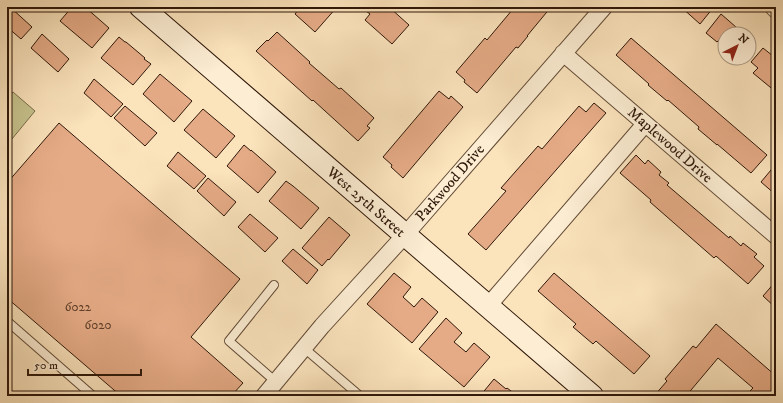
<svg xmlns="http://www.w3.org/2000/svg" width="783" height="403" font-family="'IM FELL DW Pica',serif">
  <rect width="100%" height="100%" fill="#fbe3bc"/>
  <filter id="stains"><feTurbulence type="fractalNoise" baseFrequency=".005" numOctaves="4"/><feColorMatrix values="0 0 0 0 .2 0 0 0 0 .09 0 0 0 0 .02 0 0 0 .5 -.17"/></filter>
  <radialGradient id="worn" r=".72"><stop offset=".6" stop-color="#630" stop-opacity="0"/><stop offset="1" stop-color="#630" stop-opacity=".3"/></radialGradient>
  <path fill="#c5c18c" stroke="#7a6c4b" d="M13,92L35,111L7,145V99Z"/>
  <path fill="#e5ab86" stroke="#2f180a" d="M7,7H10L32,27L21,39L7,27Z
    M43,7H54L49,12Z
    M72,7H85L109,28L92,48L60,21Z
    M205,7H215L211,12Z
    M300,7H337L315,32L295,14Z
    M369,7H389L409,25L392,44L365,20L370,14L366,11Z
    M512,7H551L527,36H528L518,48L516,47L477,93L464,82L465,80L456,72L485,38L487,40L513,9L512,8Z
    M681,7H712L713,8L700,24Z
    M721,14L744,34H725V45L719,40L717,42L706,33Z
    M277,32L310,62L309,63L339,89L341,88L374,118L367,126L370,128L358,141L313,100L312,101L256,51L267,40L268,41Z
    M42,34L69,59L58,72L31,48Z
    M119,37L125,42H126L145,58L144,59L151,64L133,85L101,58Z
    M631,38L767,155L751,173L717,144V145L698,129L699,127L668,100L667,101L648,85L649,84L616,55Z
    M763,48L773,56L772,58L776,62V92L753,73L758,68L751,62Z
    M160,74L192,101L174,122L143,94Z
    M94,79L123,104L111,117L84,93Z
    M439,91L449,99L451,96L463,107L403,178L391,167L392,165L383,157Z
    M594,103L606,113L486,250L468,234L506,191L501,188L538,146L542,149L579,106L586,112Z
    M125,106L157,133L145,146L114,118Z
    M203,109L235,136L216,158L184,130Z
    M59,123L240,279L191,337L243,383L231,396H121L7,298V183Z
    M244,145L251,151V150L276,172L258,193L227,166Z
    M178,152L206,176L194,189L167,166Z
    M636,155L645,164L648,160L661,172L659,175L669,183L667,185L729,238L730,236L741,246L743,243L757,254L754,257L764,266L748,284L716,256L714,258L650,202L651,200L620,173Z
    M776,164V195L761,182Z
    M208,178L236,202L224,216L197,191Z
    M286,181L293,186L319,208L301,229L269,201Z
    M250,214L278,238L265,252L238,227Z
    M329,217L350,235L329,260L328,259L322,266L302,248Z
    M293,249L318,270L307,284L282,261Z
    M394,273L411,287L403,297L414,307L422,298L438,312L412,343L367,304Z
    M554,273L650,356L634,374L596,341L593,344L573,327L576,324L538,291Z
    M776,281V308L763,296Z
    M446,318L462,333L454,342L466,352L474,343L490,357L464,387L419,349Z
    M716,324L776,376V396H756L750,391L753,388L718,358L686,396H654L667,381L665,379L693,346L696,348Z
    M494,379L506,389L507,388L515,394L513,395L514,396H480Z"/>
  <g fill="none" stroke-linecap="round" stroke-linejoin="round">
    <defs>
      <path id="lane" d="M274,285L229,341L276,382
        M7,321L93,396
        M304,348L360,396"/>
      <path id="street" d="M773,7L776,10
        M563,53L776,236
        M488,306L645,124
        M264,396L322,326L405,235L604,7"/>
      <path id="secondary" d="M141,7L592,396"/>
    </defs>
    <use href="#lane" stroke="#624b36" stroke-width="10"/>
    <use href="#street" stroke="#624b36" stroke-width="18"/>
    <use href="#secondary" stroke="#2f180a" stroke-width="24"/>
    <use href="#lane" stroke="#fcedd3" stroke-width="8"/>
    <use href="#street" stroke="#fcedd3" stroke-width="16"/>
    <use href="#secondary" stroke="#fcedd3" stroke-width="22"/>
  </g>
  <g text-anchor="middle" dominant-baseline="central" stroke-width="3" stroke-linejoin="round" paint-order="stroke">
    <g font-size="13" fill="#5c3d29">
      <text x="78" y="307">6022</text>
      <text x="98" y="325">6020</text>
    </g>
    <g font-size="15" fill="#2f180a" stroke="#fcedd3">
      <text transform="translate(670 145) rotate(41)">Maplewood Drive</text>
      <text transform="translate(450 183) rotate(-49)">Parkwood Drive</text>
      <text transform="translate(366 202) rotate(41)">West 25th Street</text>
    </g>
  </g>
  <rect width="783" height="403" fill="none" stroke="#fbe3bc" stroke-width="24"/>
  <rect x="8" y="8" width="767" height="387" fill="none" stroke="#2f180a" stroke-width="2"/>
  <rect x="12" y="12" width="759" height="379" fill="none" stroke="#2f180a"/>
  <g transform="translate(737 46) rotate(42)"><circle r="19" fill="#fcedd3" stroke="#aa9883"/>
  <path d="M0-3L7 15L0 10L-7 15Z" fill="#8f2418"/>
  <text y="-6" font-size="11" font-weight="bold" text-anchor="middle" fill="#2f180a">N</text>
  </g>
  <path d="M28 369v6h113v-6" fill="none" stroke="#2f180a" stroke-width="2"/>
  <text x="34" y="369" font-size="12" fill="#2f180a" stroke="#fcedd3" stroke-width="3" paint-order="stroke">50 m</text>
  <rect width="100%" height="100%" filter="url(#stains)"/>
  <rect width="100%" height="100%" fill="url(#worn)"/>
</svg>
